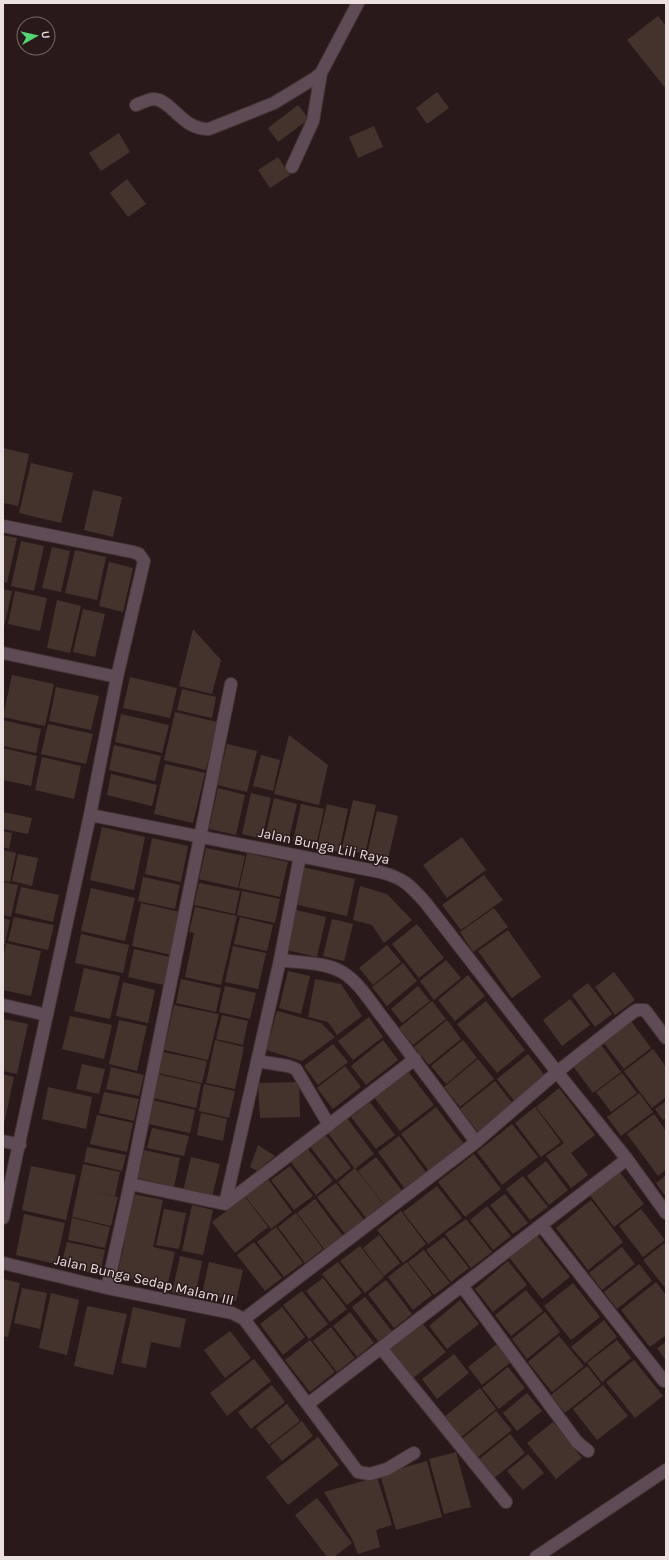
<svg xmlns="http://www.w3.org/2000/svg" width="669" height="1560" font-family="Karla,sans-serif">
  <rect width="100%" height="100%" fill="#29191a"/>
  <path fill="#44332d" d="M658,16L666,26V89L627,40Z
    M437,92L449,108L427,124L416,108Z
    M298,105L309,119L278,142L268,128Z
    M374,126L383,147L358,158L349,137Z
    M119,133L130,152L101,171L89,153Z
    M278,157L290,175L270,188L258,170Z
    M127,179L146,204L128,217L110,193Z
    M3,448L29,454L18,506L3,503Z
    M31,463L73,473L61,523L19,513Z
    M93,490L122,497L113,537L84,530Z
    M3,535L17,538L7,583L3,582Z
    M21,541L44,546L34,591L11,586Z
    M52,547L70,551L61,592L42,588Z
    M75,550L106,557L97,600L65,593Z
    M109,562L133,568L123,612L99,606Z
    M3,589L12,591L4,627H3Z
    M15,591L47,598L40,631L8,624Z
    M57,600L81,606L70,653L47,648Z
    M83,609L105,614L95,657L73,652Z
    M193,629L221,660L212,694L179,686Z
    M12,675L54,684L45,726L3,717Z
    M130,677L177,688L170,718L123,708Z
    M56,687L99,696L91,730L49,721Z
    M182,689L216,697L212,718L177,710Z
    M175,712L217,722L206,770L164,760Z
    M121,714L169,725L162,753L115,742Z
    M3,720L41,729L36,753L3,746Z
    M48,724L93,734L86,764L41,754Z
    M289,735L328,765L319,805L274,794Z
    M227,744L257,751L247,792L217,785Z
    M114,745L161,756L155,781L109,770Z
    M3,748L37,756L31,786L3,780Z
    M261,755L280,760L273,791L253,786Z
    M42,757L81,766L74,799L35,790Z
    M165,764L205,773L193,823L154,814Z
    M111,774L157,785L152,806L107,795Z
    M218,788L245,795L236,835L209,829Z
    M251,793L271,798L262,839L242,834Z
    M274,798L297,804L288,843L265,837Z
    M353,800L376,805L365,854L342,848Z
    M301,804L324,809L316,846L293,841Z
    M327,804L348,809L339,852L317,847Z
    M377,811L398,816L388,859L367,854Z
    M3,812L32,818L28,834L3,829Z
    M102,827L145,837L134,890L90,880Z
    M3,831L12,833L9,849L3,847Z
    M462,837L486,870L447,898L423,865Z
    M152,838L188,846L181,882L145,874Z
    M206,848L245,856L238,888L199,879Z
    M3,850L16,853L10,882L3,881Z
    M247,853L288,862L280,897L239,888Z
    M18,854L38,858L32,886L12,881Z
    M303,867L355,879L347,916L294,904Z
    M484,875L503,900L461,930L442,905Z
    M143,877L180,885L175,909L138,901Z
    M3,882L18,885L11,917L3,915Z
    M199,883L240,891L235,914L194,905Z
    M360,886L387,894L412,920L384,943L372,925L353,920Z
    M21,887L59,895L53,922L15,913Z
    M91,888L135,898L125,941L81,931Z
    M242,891L280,899L275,923L237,915Z
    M141,903L180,912L171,955L132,946Z
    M195,907L237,916L221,985L185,977L194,933L189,932Z
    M494,908L508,927L473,952L460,932Z
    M296,910L326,917L317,957L286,950Z
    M14,917L54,925L48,950L8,941Z
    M240,917L273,925L267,951L234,944Z
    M3,918L10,920L5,944H3Z
    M332,919L353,924L344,961L323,956Z
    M417,924L444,958L419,978L392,944Z
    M508,930L541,977L512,998L478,951Z
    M81,934L129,945L123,973L75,963Z
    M6,943L41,951L31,996L3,990V959Z
    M387,945L401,962L373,985L359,968Z
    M233,946L266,953L258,989L225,982Z
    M134,949L170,957L164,985L128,977Z
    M446,960L461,978L434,1000L420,981Z
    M403,963L417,981L387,1006L372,987Z
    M84,968L120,976L110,1019L74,1011Z
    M288,971L310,976L301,1014L279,1008Z
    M614,972L635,1000L615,1015L595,987Z
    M468,975L485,996L455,1021L438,1000Z
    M181,979L221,988L216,1012L176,1003Z
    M315,979L341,984L362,1016L337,1035L328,1022L308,1017Z
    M123,982L155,990L148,1023L116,1016Z
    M588,983L612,1014L595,1027L572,995Z
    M225,986L256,993L250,1019L219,1012Z
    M418,986L430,1001L402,1023L391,1009Z
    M570,999L590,1025L562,1046L543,1020Z
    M432,1001L446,1019L413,1045L399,1028Z
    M486,1001L525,1050L497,1073L457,1024Z
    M174,1005L219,1014L208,1060L164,1050Z
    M277,1011L321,1023L335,1037L302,1061L266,1050Z
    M222,1015L248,1021L243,1045L216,1039Z
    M70,1016L112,1025L104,1059L62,1049Z
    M369,1017L383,1037L353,1060L338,1041Z
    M3,1019L28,1024L17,1074L3,1071Z
    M119,1020L147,1026L137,1071L109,1064Z
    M447,1020L461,1039L429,1065L414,1047Z
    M631,1021L651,1048L624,1069L603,1042Z
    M215,1040L244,1047L235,1089L206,1083Z
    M383,1040L398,1060L366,1085L351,1066Z
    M463,1040L477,1058L446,1084L431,1066Z
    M333,1044L348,1062L318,1085L304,1066Z
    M601,1045L621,1072L593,1093L573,1066Z
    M653,1049L666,1067V1097L652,1108L624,1071Z
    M163,1052L207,1061L202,1083L158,1073Z
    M528,1054L546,1077L515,1102L497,1079Z
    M478,1059L494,1079L460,1107L444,1087Z
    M82,1064L105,1069L99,1094L76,1089Z
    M345,1066L361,1087L333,1109L317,1088Z
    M111,1067L144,1075L139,1096L106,1089Z
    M407,1070L434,1105L400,1131L373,1096Z
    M622,1073L637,1093L611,1112L596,1092Z
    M3,1074L14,1077L4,1124H3Z
    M158,1074L201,1084L196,1108L153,1098Z
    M495,1081L513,1104L478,1132L460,1109Z
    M299,1082L300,1117L260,1118L258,1083Z
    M204,1084L235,1091L229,1118L199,1111Z
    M48,1087L92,1097L86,1129L42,1119Z
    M559,1088L595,1135L571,1153L588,1175L571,1188L546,1156L564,1143L536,1107Z
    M104,1092L139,1099L134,1121L99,1113Z
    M639,1093L653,1112L621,1136L607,1117Z
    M153,1100L195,1110L190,1133L148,1124Z
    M666,1101V1118L663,1120L655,1109Z
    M370,1102L395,1135L376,1149L351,1117Z
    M436,1107L464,1144L429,1171L401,1134Z
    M535,1107L561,1142L541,1157L515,1123Z
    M201,1113L227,1119L223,1141L197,1135Z
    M654,1114L666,1131V1170L658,1176L627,1134Z
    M97,1115L133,1123L127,1152L90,1144Z
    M347,1118L374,1154L355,1169L328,1133Z
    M512,1124L538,1157L502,1185L477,1152Z
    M152,1128L189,1136L184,1156L147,1148Z
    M324,1133L351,1168L336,1180L309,1145Z
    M399,1136L426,1172L405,1189L378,1152Z
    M258,1145L275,1156L257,1171L250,1167Z
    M87,1147L126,1155L122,1171L84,1162Z
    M307,1148L333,1181L316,1195L290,1161Z
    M144,1150L180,1158L174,1187L138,1178Z
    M474,1154L501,1189L465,1217L438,1182Z
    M191,1157L220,1164L212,1197L183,1191Z
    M376,1157L403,1192L385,1206L358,1171Z
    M546,1161L568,1190L549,1205L527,1176Z
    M83,1164L120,1172L115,1196L87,1190L118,1197L111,1226L72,1217Z
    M31,1166L76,1175L66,1220L22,1210Z
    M290,1166L313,1196L294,1210L271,1180Z
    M355,1168L383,1204L366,1218L338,1182Z
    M619,1171L644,1204L614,1227L589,1194Z
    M666,1175V1197L656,1183Z
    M523,1176L548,1207L530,1220L506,1189Z
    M268,1179L292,1212L271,1229L245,1196Z
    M336,1183L365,1221L346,1235L317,1197Z
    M437,1186L462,1218L428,1244L403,1212Z
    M133,1194L163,1200L153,1247L175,1252L167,1287L117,1276L125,1241H123Z
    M505,1194L528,1223L513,1234L490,1205Z
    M245,1197L268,1227L235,1253L212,1222Z
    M315,1199L343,1236L325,1250L297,1213Z
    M591,1200L623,1242L588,1270L556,1228Z
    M192,1205L213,1210L203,1255L182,1251Z
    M487,1206L511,1236L493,1250L470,1220Z
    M164,1209L186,1213L179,1249L156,1245Z
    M641,1209L665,1240L643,1257L619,1226Z
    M401,1211L426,1244L403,1263L377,1230Z
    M296,1213L323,1249L305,1263L278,1227Z
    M24,1214L65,1223L56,1264L16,1255Z
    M72,1218L110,1227L105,1248L68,1240Z
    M466,1219L492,1252L471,1268L445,1234Z
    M276,1227L303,1263L284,1277L257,1242Z
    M536,1234L570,1277L542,1299L508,1256Z
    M379,1235L400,1263L384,1276L363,1248Z
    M444,1237L469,1268L451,1282L426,1250Z
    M67,1242L105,1250L100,1275L61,1266Z
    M254,1242L282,1278L265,1291L237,1255Z
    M666,1242V1289L643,1260Z
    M360,1246L384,1277L365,1293L340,1261Z
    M622,1247L635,1264L602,1290L589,1273Z
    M424,1250L450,1283L434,1295L408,1262Z
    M180,1256L202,1261L195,1298L172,1293Z
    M508,1261L527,1285L493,1312L475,1289Z
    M209,1262L243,1270L236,1301L202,1294Z
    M338,1262L362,1293L347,1305L322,1274Z
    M407,1262L432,1295L413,1310L388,1277Z
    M639,1264L652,1281L617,1309L604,1292Z
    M323,1278L347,1309L330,1322L306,1291Z
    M3,1279L20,1283L8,1337L3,1336Z
    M386,1280L412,1314L394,1328L368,1294Z
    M656,1282L666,1295V1335L650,1347L621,1310Z
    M573,1283L600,1317L571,1340L544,1306Z
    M22,1288L47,1293L40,1329L14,1323Z
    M526,1290L543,1311L511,1336L495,1315Z
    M302,1291L328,1324L309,1339L283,1305Z
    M51,1293L79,1300L67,1355L39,1348Z
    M365,1297L392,1331L378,1341L352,1307Z
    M460,1300L479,1324L447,1349L429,1326Z
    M87,1306L127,1314L113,1375L74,1366Z
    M133,1307L186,1319L180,1348L151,1342L146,1368L121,1363Z
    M282,1307L305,1337L283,1355L260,1324Z
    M350,1312L374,1343L357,1357L333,1326Z
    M545,1312L560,1332L527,1359L512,1339Z
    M604,1320L617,1337L585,1363L571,1347Z
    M423,1324L446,1352L412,1379L389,1350Z
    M331,1327L355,1358L337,1372L313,1341Z
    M230,1331L251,1358L225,1378L204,1350Z
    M559,1336L584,1366L552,1392L528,1362Z
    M310,1340L335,1372L310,1392L285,1360Z
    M617,1340L631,1358L602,1382L587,1363Z
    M666,1342V1361L657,1348Z
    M497,1344L511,1362L482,1385L468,1367Z
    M454,1354L469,1373L437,1399L422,1379Z
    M254,1359L271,1381L227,1416L210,1393Z
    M634,1360L663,1396L635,1418L606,1382Z
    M587,1366L601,1384L565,1413L551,1395Z
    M508,1367L525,1388L499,1409L482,1388Z
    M272,1385L285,1402L251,1429L238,1412Z
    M603,1385L628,1416L597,1440L573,1409Z
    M480,1388L496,1409L460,1438L444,1417Z
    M527,1393L542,1411L517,1431L503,1413Z
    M287,1404L300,1421L269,1445L256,1428Z
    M496,1411L512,1430L477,1458L462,1439Z
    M302,1421L313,1436L282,1461L270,1446Z
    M553,1422L582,1458L556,1479L527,1443Z
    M510,1434L525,1453L493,1479L478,1460Z
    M318,1437L339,1465L288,1505L266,1477Z
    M456,1452L471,1507L444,1514L429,1459Z
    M528,1454L544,1473L523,1490L507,1471Z
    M427,1461L442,1517L396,1530L380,1474Z
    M377,1477L392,1525L376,1530L380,1547L358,1554L352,1539L324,1492Z
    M317,1498L352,1543L334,1557H327L295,1515Z"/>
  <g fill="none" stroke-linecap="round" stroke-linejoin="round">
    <defs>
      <path id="minor" d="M136,105C141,103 149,99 154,99C172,100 182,130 209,129L274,103L315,78L321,73L358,3
        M292,167L313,121L321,73
        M3,526L133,552L139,554L144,561L117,677L90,815L3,1218
        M3,653L117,677
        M90,815L380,872C403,878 409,884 425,902L557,1072L627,1159L666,1213
        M280,960C300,963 325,962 342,972C359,982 371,1003 383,1018C414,1059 445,1100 476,1142
        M3,1005L47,1015
        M257,1061L288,1066L296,1069L329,1125
        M3,1141L20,1145
        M130,1184L225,1204L415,1059
        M225,1204L280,960L300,856
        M541,1225L664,1381
        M3,1263L107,1288L232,1313L244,1319L358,1472L370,1474L387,1469L414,1453
        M462,1286L577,1442L588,1451
        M107,1288L130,1184L231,684
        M244,1319L476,1142L557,1072L632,1013L637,1010H645L666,1038
        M381,1348L506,1502
        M308,1404L627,1159
        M536,1557L666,1470"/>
    </defs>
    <use href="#minor" stroke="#443536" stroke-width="14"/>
    <use href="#minor" stroke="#5f4b55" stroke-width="12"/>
  </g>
  <g text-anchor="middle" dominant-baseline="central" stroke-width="3" stroke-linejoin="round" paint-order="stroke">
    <g font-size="14" fill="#ece0e1" stroke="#29191a">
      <text transform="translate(324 846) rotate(12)">Jalan Bunga Lili Raya</text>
      <text transform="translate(144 1280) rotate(13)">Jalan Bunga Sedap Malam III</text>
    </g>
  </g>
  <rect width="669" height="1560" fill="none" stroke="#ece0e1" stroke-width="8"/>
  <g transform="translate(36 36) rotate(82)"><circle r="19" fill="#29191a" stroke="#77696a"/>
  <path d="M0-3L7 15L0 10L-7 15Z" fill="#52d673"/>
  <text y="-6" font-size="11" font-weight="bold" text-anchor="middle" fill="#ece0e1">U</text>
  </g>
</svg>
